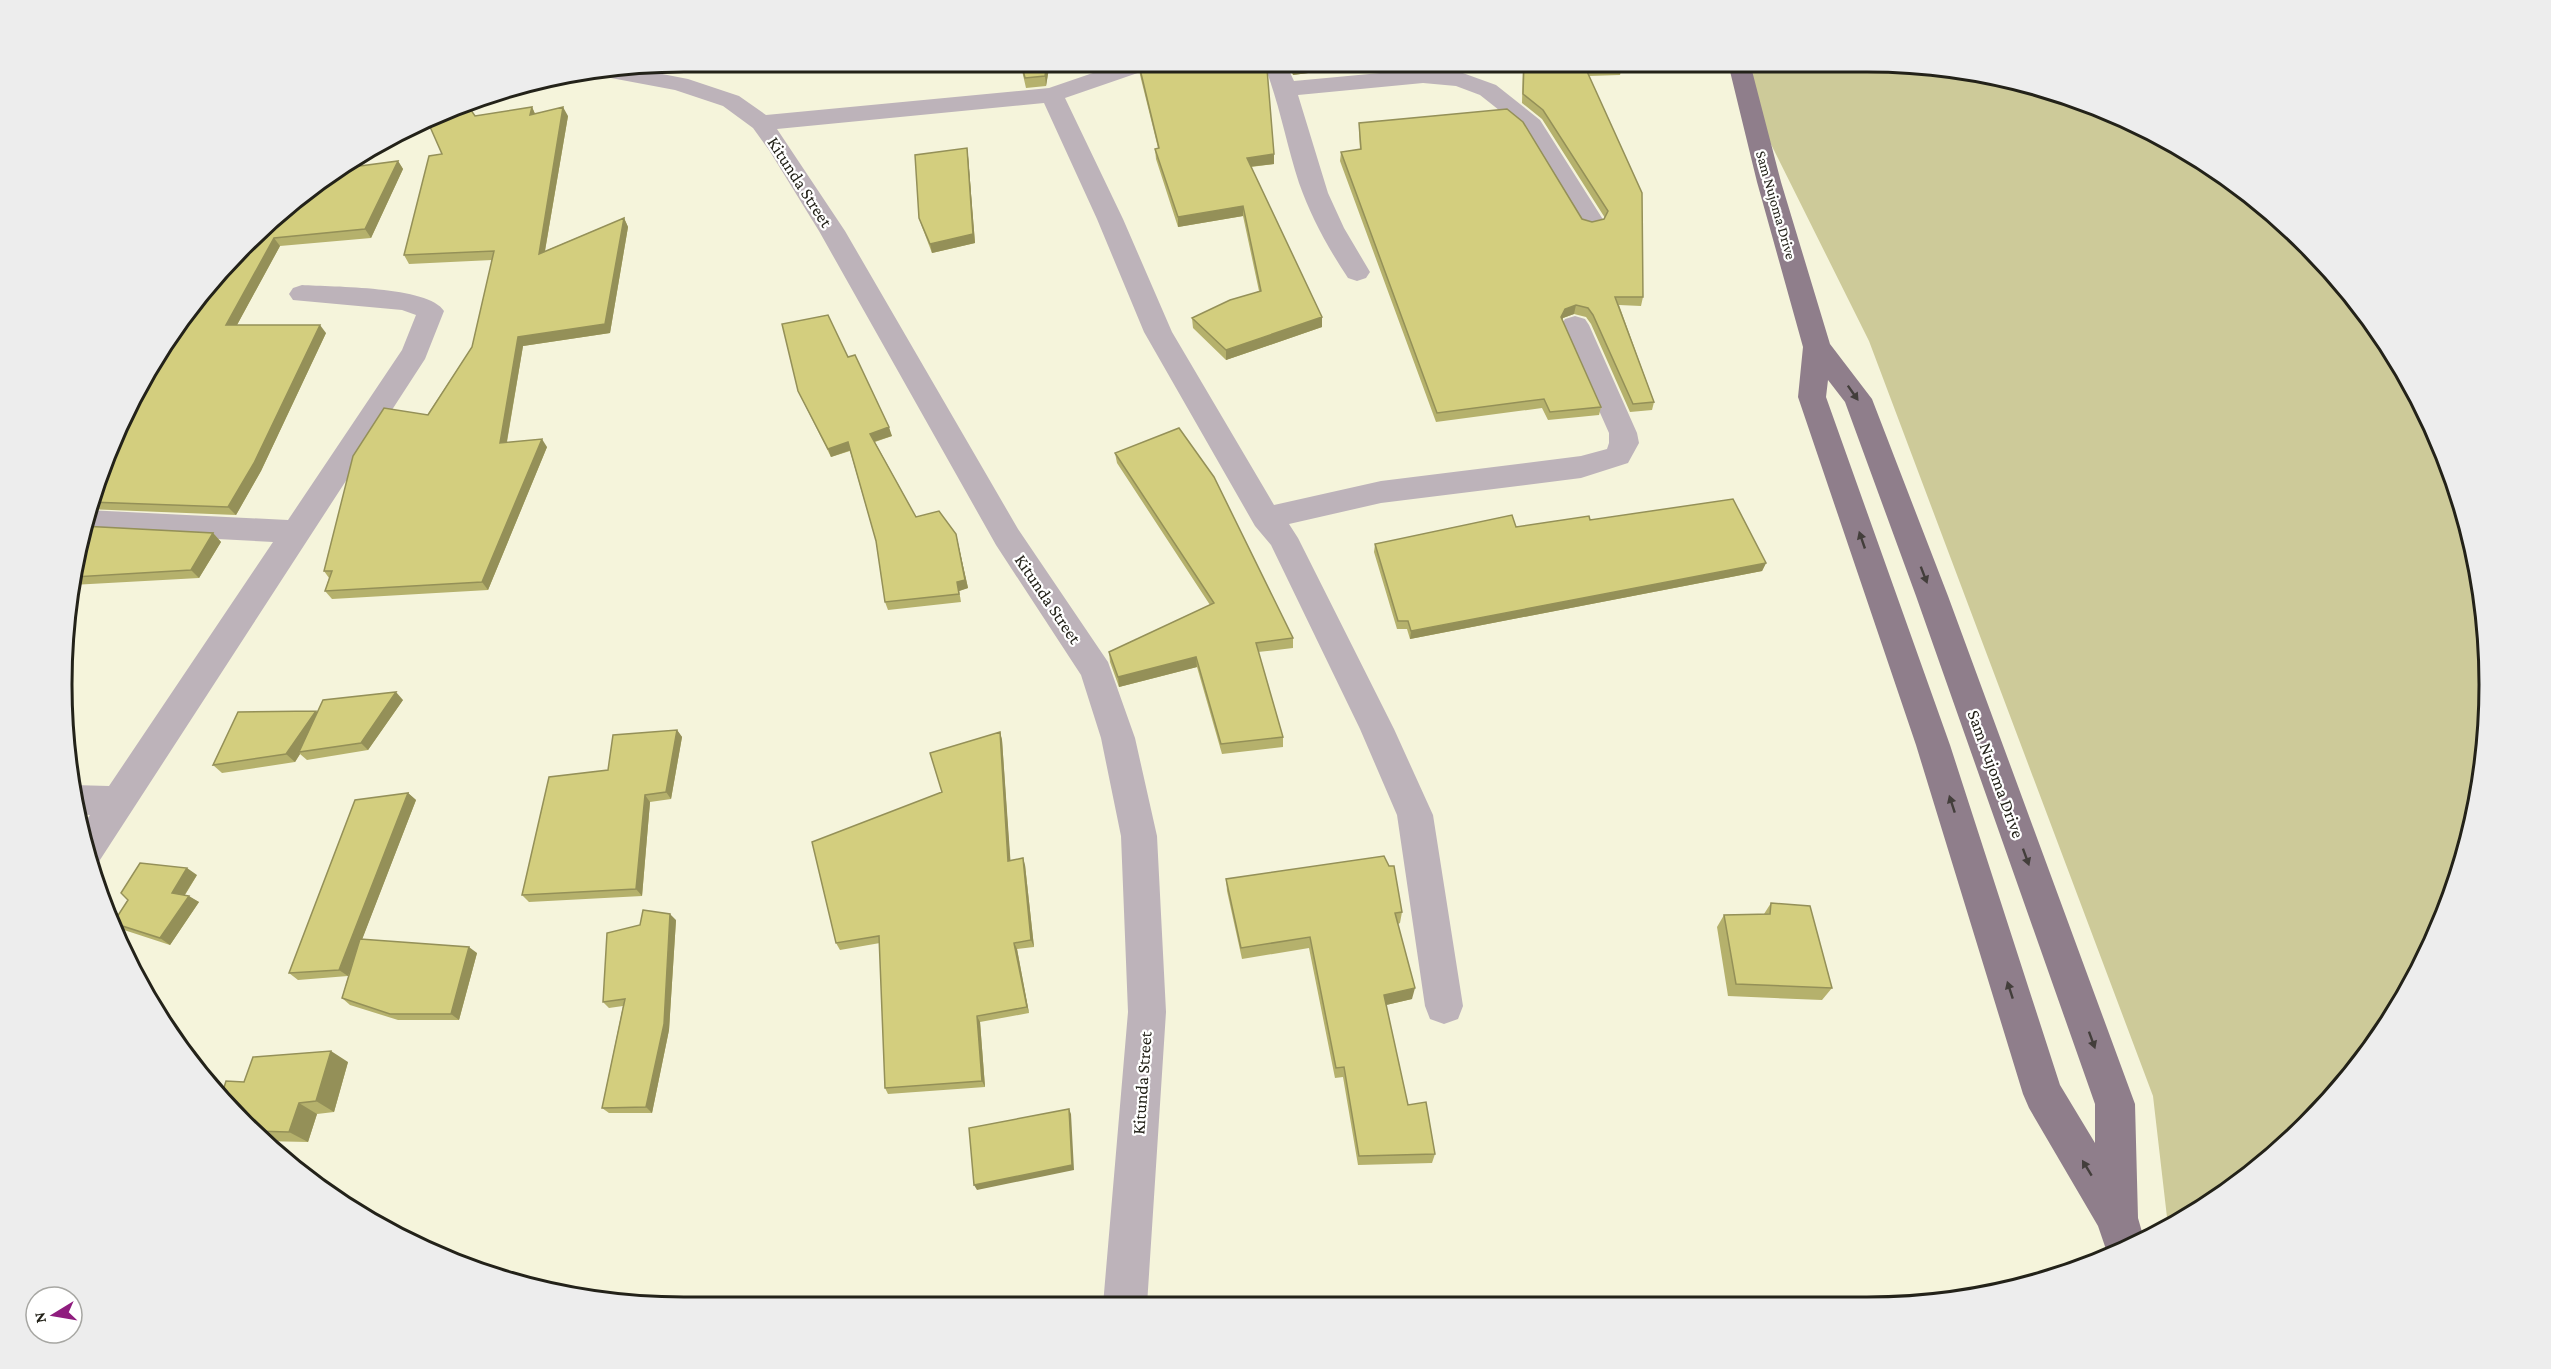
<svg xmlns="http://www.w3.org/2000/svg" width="2551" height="1369" font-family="'Crimson Pro',serif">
  <rect width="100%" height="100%" fill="#f5f4db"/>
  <path fill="#cdca99" d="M1739,63H1907L2028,83L2142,126L2246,190L2335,274L2406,373L2457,485L2484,604L2488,726L2468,846L2425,960L2335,1096L2213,1202L2168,1226L2153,1096L1869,341L1744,90Z"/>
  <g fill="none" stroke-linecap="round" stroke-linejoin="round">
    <path fill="#bdb3ba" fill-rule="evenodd" d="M1125,62H1158L1155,67L1065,98L1123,219L1172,332L1274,505L1381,481L1581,456L1607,449L1609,443V433L1561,325L1565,319L1575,316L1585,319L1589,325L1637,433L1639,443L1628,463L1581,478L1381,503L1289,524L1298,538L1394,729L1433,815L1463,1006L1458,1019L1444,1024L1430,1019L1425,1006L1397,815L1360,729L1271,545L1255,526L1144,332L1097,219L1044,103L777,129L845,231L1018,529L1108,662L1135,738L1157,836L1166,1012L1147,1305H1103L1128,1012L1121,836L1101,738L1081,675L996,545L819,231L769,150L753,128L723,106L675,90L595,75L592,71L626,67L688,79L739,96L766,115L1049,88Z
      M1263,62H1285L1294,81L1423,69L1460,72L1496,85L1540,120L1604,221L1600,227L1591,229L1582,227L1523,129L1480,95L1456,86L1423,83L1298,95L1328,193L1344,228L1370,272L1366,278L1357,281L1348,278C1328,248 1311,217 1299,183C1286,143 1279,101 1263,62Z
      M302,285C332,287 429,286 444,311L425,359L98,863L90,866L80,829L90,815L78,814L73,785L109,786L273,542L83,532V524L87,510L288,520L402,350L416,315L402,310L293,300L289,294L293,288Z"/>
    <path fill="#8f7e8b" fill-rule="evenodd" d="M1728,63H1750L1781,182L1830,344L1872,399L1948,596L2135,1104L2138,1218L2144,1239L2109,1258L2098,1226L2029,1108L2023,1094L1916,745L1798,397L1803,347L1757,182ZM1828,380L1845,402L1916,596L2095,1104V1143L2060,1085L1950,745L1826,397Z"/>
  </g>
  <path fill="#b5b16c" d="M1020,62H1050L1046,86L1026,88Z
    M1286,62H1347L1346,68L1293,75Z
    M1523,62L1623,63L1620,75L1589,76L1643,297L1641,306L1619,305L1654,402L1652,410L1630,412L1591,324L1586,317L1574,314L1563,318L1562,320L1601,407L1599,415L1548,420L1542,408L1436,422L1340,161L1341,152L1360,150L1359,131V123L1582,219L1592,222L1604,219L1605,218L1542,119L1522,103Z
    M1139,65L1274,164L1251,167L1322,327L1226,360L1193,328L1192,318L1259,291L1243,216L1178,227L1156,159L1155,149L1158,148L1140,75Z
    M532,107L535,114L568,116L545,251L624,218L628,227L610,333L523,346L507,442L547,447L488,590L332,599L325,591L329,578L324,571L472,347L492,260L409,264L404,255L442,154L475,116Z
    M967,148L968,156L975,243L932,253L922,227L919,218Z
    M398,161L403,169L371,238L280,246L237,325L326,333L261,471L236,515L87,509L109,446L216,273Z
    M848,357L892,436L875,442L916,517L956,534L968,588L959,591L961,602L888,610L885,602L876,541L850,451L831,457L798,391Z
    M1115,453L1293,638V648L1258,652L1283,737V747L1222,754L1197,667L1119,687L1110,662L1109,652L1210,605L1117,463Z
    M1590,520L1766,563L1762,571L1410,639L1407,629H1397L1374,552L1375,544L1516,527Z
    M82,526L213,533L221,542L199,578L72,585Z
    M403,700L368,750L307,760L300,754L295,762L222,773L213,765L317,712Z
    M677,730L682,737L671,799L650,802L642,896L529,902L522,895L608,770Z
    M1000,732L1002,740L1010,860L1025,865L1034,947L1017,949L1029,1013L980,1022L985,1087L888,1094L885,1088L880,943L840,950L836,943L942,792Z
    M408,793L416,800L362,939L477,953L459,1020H398L350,1005L342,998L351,967L348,976L298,980L289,973Z
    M197,875L185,895L199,902L170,945L124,930L113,923Z
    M1226,879L1402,912L1400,923L1398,924L1412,999L1386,1005L1408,1105L1435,1154L1432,1163L1358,1165L1343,1077L1335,1078L1309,948L1242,959L1227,891Z
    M1771,903L1832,988L1822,1000L1728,996L1717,927L1724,915L1764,914Z
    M676,920L669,1030L652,1113H609L602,1108L623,1006L609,1008L603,1002Z
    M348,1062L334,1112L317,1114L308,1142L262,1141L244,1125V1082Z"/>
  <path fill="#949058" d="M1047,62H1050L1046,86L1045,76Z
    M1316,62H1347L1346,68L1293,75L1294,65Z
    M532,107L536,116L530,115Z
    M563,107L568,116L543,262L539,254Z
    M967,148L968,156L975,243L932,253L930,244Z
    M1274,154V164L1247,167V158Z
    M398,161L403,169L371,238L365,229Z
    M1243,206V216L1178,227V217Z
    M624,218L628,227L610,333L523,346L505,452L500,443L518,337Z
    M274,238L280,246L232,334L226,325Z
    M1576,305L1574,314L1563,318L1559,326L1561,317L1565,309Z
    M1322,317V327L1226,360V350Z
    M320,325L326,333L261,471L236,515L228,507Z
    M889,427L892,436L873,442L870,434Z
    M542,439L547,447L488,590L482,582Z
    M848,442L851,450L831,457L828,449Z
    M213,533L221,542L199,578L191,570Z
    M956,534L968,588L959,591L961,602L957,582Z
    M1766,563L1762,571L1410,639L1411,631Z
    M1196,657L1197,667L1119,687L1118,677Z
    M396,692L403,700L368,750L361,743Z
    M316,711L324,719L299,752L300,754L295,762L286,754Z
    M677,730L682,737L671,799L666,792Z
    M1000,732L1002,740L1011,868L1008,861Z
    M408,793L416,800L348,976L339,970Z
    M645,795L650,802L642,896L636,889Z
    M1023,858L1025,865L1034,947L1031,940Z
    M187,868L197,875L182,899L172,893Z
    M189,896L199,902L170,945L160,938Z
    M670,914L676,920L669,1030L652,1113L646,1107Z
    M1014,943L1017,949L1029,1013L1027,1007Z
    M469,947L477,953L459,1020L451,1014Z
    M1415,988L1412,999L1382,1006L1384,995Z
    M977,1016L980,1022L985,1087L982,1081Z
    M331,1051L348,1062L334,1112L316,1101Z
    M299,1103L317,1114L308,1142L289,1132Z
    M1069,1109L1071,1114L1074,1170L977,1190L974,1185Z"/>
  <path fill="#d3ce7e" stroke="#949058" stroke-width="1.5" d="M1021,62H1047L1045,76L1025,78Z
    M1147,62H1265L1267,69L1274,154L1247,158L1322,317L1226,350L1192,318L1230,300L1261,291L1243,206L1178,217L1155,149L1159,148L1139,65Z
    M1292,62H1316L1294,65Z
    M1524,62L1623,63L1622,66L1585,67L1642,193L1643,297H1615L1654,402L1633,404L1593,315L1588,308L1576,305L1565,309L1561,317L1601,407L1550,412L1544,399L1437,413L1341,152L1361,149L1359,123L1507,109L1523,122L1582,219L1592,222L1604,219L1608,211L1543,110L1523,94Z
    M466,103L475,116L532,107L530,115L563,107L539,254L624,218L605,324L518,337L500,443L542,439L482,582L325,591L332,571H324L353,456L384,408L428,415L472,347L494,251L404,255L429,156L442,154L427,120Z
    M967,148L973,234L930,244L919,218L915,155Z
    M398,161L365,229L274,238L226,325H320L254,463L228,507L90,502L109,446L166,339L216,273L305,190L337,169Z
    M828,315L848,357L855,355L889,427L870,434L916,517L939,511L956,534L965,580L957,582L959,594L885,602L876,541L848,442L828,449L798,391L782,324Z
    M1179,428L1214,477L1293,638L1256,643L1283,737L1221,744L1196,657L1118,677L1109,652L1214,603L1115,453Z
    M1733,499L1766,563L1411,631L1408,621H1398L1375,544L1512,515L1516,527L1589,516L1590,520Z
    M82,526L213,533L191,570L74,577Z
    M396,692L361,743L299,752L323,700Z
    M316,711L286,754L213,765L238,712Z
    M677,730L666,792L645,795L636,889L522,895L549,777L608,770L613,735Z
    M1000,732L1008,861L1023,858L1031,940L1014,943L1027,1007L977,1016L982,1081L885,1088L879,936L836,943L812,842L942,792L930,753Z
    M408,793L339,970L289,973L355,800Z
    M1384,856L1389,866H1394L1402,912L1395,913L1415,988L1384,995L1408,1105L1426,1102L1435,1154L1359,1156L1344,1067L1336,1068L1310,937L1241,948L1226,879Z
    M140,863L187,868L172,893L189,896L160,938L113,923L128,900L121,893Z
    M1771,903L1810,906L1832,988L1736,984L1724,915L1770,914Z
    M643,910L670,914L664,1024L646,1107L602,1108L625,999L603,1002L607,933L640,925Z
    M360,939L469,947L451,1014H390L342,998Z
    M331,1051L316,1101L299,1103L289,1132L251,1131L244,1125L221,1097L226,1081L244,1082L253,1057Z
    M1069,1109L1072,1165L974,1185L969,1128Z"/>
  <defs><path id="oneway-solid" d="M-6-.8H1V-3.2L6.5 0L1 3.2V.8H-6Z" transform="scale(1.5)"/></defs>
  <g fill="#433e3b">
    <use href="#oneway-solid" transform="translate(1853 393) rotate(55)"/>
    <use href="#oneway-solid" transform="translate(1862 540) rotate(-109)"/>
    <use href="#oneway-solid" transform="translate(1924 575) rotate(69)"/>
    <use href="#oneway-solid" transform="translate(1952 804) rotate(-108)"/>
    <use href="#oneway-solid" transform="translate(2026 857) rotate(70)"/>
    <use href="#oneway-solid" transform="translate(2010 990) rotate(-108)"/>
    <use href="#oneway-solid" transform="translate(2092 1040) rotate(70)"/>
    <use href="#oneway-solid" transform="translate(2087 1168) rotate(-121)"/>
  </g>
  <g text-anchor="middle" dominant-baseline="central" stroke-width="4.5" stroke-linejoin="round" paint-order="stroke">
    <g font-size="15" fill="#232219" stroke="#fff">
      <text transform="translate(1776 205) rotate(74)">Sam Nujoma Drive</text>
    </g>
    <g font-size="18" fill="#232219" stroke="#fff">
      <text transform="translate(800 182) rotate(57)">Kitunda Street</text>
      <text transform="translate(1048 599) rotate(56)">Kitunda Street</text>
      <text transform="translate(1996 774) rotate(70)">Sam Nujoma Drive</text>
      <text transform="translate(1142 1083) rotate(-86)">Kitunda Street</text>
    </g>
  </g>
  <path d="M0 0H2551V1369H0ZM684 72H1867A612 612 0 0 1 2479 684V685A612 612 0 0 1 1867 1297H684A612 612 0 0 1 72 685V684A612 612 0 0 1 684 72Z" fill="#ededed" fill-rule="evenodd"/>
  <path fill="none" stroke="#232219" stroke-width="3" d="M684 72H1867A612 612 0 0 1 2479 684V685A612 612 0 0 1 1867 1297H684A612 612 0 0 1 72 685V684A612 612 0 0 1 684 72Z"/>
  <g transform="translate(54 1315) rotate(259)"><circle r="28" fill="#ffffff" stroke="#a7a7a3" stroke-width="1.5"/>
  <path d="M0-4.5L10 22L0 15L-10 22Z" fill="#8f1d7e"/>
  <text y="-9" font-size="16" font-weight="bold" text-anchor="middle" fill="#232219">N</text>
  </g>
</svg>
